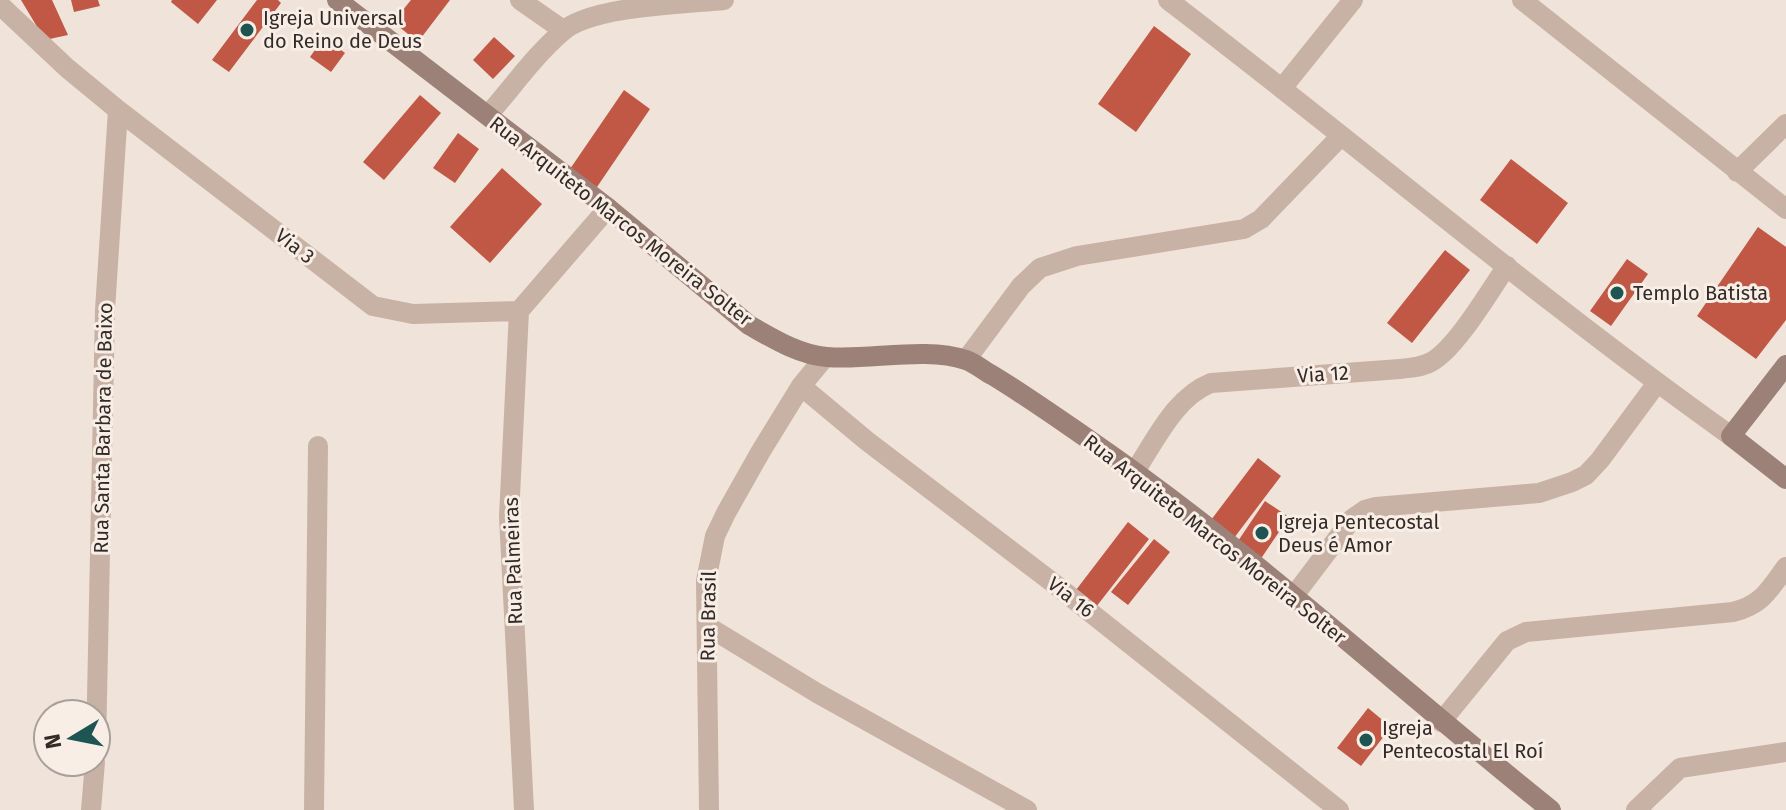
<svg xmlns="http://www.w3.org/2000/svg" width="1786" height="810" font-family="'Fira Sans',sans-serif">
  <rect width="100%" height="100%" fill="#f0e3d9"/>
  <path fill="#c15846" d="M21,0H52L68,35L45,40Z
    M71,0H98L100,6L74,12Z
    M172,0H217L198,24L171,2Z
    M257,0H278L281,3L229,72L212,60Z
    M411,0H450L418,42L393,22Z
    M1154,26L1191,54L1136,132L1098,104Z
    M324,37L345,53L331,72L310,57Z
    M494,37L515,56L493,79L473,60Z
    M624,90L650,109L597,187L570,169Z
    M420,95L441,113L384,180L363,162Z
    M458,133L479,149L455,183L433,168Z
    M1511,159L1568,203L1537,244L1480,200Z
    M502,168L542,204L490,263L450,227Z
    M1758,227L1786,247V320L1756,359L1697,316Z
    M1445,250L1470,270L1412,343L1387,323Z
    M1627,259L1648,274L1611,326L1590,311Z
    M1258,458L1281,476L1234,538L1211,520Z
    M1265,501L1289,517L1260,560L1236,544Z
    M1128,522L1149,539L1096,607L1076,590Z
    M1154,539L1170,552L1128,605L1111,592Z
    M1368,708L1391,727L1361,766L1337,748Z"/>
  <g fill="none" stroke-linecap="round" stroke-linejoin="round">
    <path stroke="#c8b2a6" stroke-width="20" d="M520,0L563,30
      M1168,0C1357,144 1537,298 1731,436
      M1522,0L1786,209
      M0,5L67,68L118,110L373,306L413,314L519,311L608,208
      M1283,87L1353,0
      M488,115C512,88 534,56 562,32C590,6 684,4 724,0
      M1737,172L1786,124
      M519,311L509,517L524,810
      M966,360L1021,286L1040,268L1077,256L1244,229L1261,219L1340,137
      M801,386L867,441L1052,582L1339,810
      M1135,471C1156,440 1175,397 1211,383L1400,369C1411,368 1422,367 1431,362C1456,349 1490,290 1507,266
      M1293,597L1352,519L1365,510L1376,507L1539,493L1572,482L1586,475L1600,460L1657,383
      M707,626L817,693L1027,810
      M1441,722L1507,641L1526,632L1733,612C1762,605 1769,590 1786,567
      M96,747L105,310L118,110
      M91,810L95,762
      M314,810L318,446
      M709,810L706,581L715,536L726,513L761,451L801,386L825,357
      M1636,810L1680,768L1786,752"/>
    <path stroke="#9b8177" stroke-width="20" d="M337,0L608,208L749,325C772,338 799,355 827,357C869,361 925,346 966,360C975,363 984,371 992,375C1025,395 1056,417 1088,439C1251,551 1397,687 1551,810
      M1786,365L1731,436L1786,479"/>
  </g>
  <g fill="#1e5452" stroke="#f8eee5" stroke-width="3">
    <circle cx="247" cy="30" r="8"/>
    <circle cx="1617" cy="293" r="8"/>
    <circle cx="1262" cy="533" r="8"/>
    <circle cx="1366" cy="740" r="8"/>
  </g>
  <g text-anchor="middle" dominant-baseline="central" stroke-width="6" stroke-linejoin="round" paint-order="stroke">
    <g font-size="20" fill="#342a27" stroke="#f8eee5" text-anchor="start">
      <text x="263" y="18">Igreja Universal<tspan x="263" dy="23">do Reino de Deus</tspan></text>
      <text x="1633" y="293">Templo Batista</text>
      <text x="1278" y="522">Igreja Pentecostal<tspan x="1278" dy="23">Deus é Amor</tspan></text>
      <text x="1382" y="728">Igreja<tspan x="1382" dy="23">Pentecostal El Roí</tspan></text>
    </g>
    <g font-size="20" fill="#342a27" stroke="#f8eee5">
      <text transform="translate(621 221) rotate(38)">Rua Arquiteto Marcos Moreira Solter</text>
      <text transform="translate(295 246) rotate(38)">Via 3</text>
      <text transform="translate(1323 374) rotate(-4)">Via 12</text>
      <text transform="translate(103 428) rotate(-89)">Rua Santa Barbara de Baixo</text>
      <text transform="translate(1215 539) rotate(38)">Rua Arquiteto Marcos Moreira Solter</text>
      <text transform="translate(513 561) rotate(-92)">Rua Palmeiras</text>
      <text transform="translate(1071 597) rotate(38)">Via 16</text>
      <text transform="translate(708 616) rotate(-89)">Rua Brasil</text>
    </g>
  </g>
  <g transform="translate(72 738) rotate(260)"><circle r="38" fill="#f8eee5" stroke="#aaa099" stroke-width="2"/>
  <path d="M0-6L14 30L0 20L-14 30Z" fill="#1e5452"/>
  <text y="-12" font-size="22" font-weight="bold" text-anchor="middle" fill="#342a27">N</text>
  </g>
</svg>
